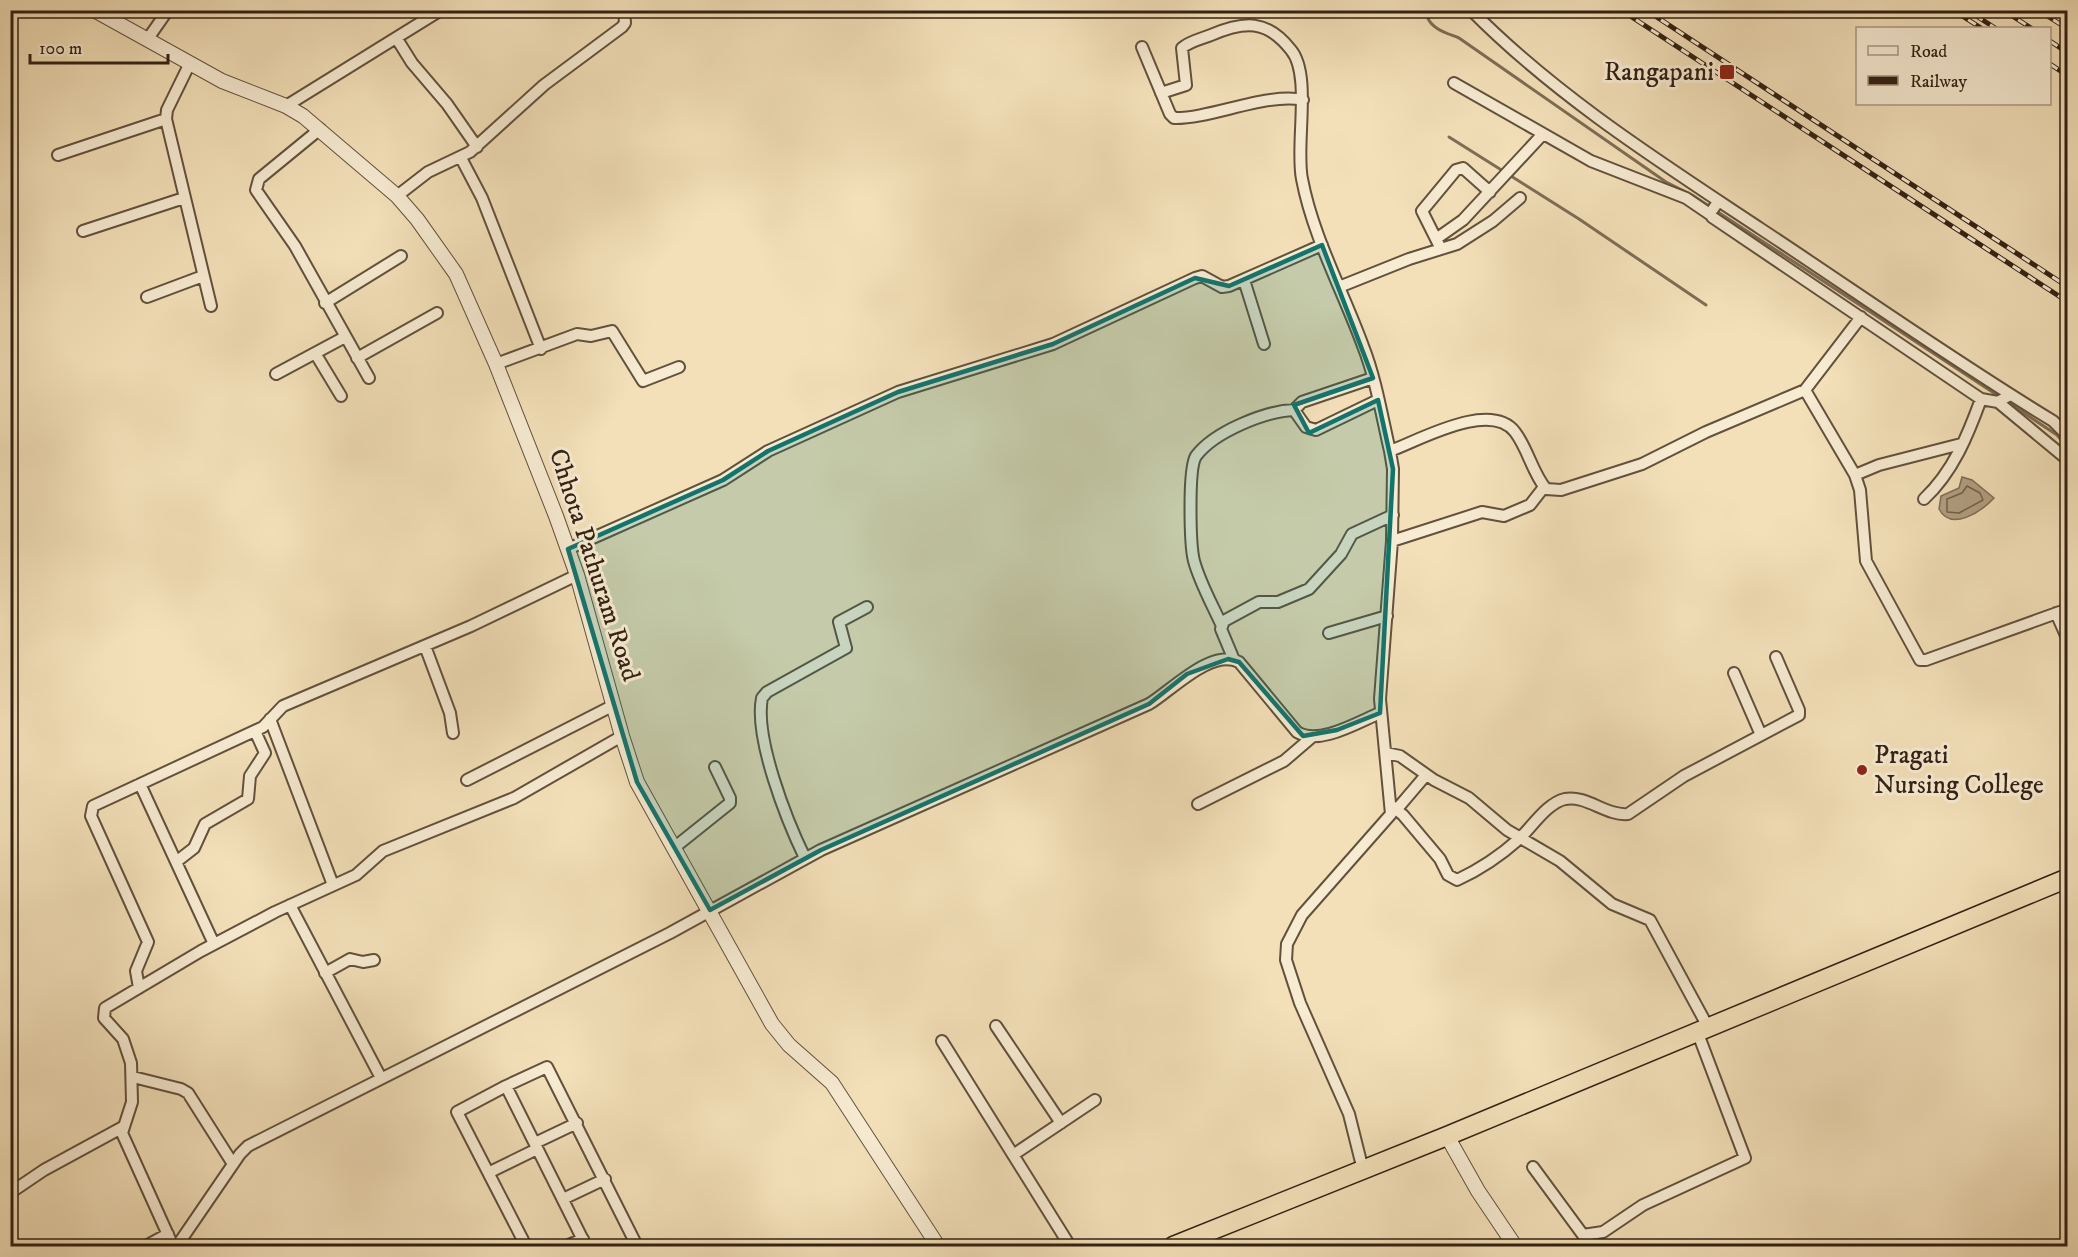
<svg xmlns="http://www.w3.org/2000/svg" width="2078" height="1257" font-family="'IM FELL DW Pica',serif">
  <rect width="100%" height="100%" fill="#f3e0b9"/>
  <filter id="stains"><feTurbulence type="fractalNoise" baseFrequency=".00333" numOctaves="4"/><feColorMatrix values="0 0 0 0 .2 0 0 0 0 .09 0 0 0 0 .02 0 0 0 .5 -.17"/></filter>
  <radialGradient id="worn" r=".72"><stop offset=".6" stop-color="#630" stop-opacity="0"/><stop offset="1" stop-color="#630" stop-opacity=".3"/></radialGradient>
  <path fill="#b19f81" stroke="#7e6d55" stroke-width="1.5" d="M1962,477L1972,480L1994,498C1981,512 1951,532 1939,509L1941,496L1959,488Z"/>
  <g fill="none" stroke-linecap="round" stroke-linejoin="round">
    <path stroke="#72604a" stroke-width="1.5" d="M1967,486L1980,493L1983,500L1959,513L1947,512V499L1962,493Z"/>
    <path stroke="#7e6d55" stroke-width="3" d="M1430,10L1427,16C1431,29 1447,33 1459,38L1666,182L1692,195L1997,395
      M1449,137L1579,219L1706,305
      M2009,403L2057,435L2068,448"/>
    <defs>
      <path id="minor" d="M1471,10C1556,96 1660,162 1761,229C1858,293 1954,361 2053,421L2068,436
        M397,39L412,63L447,104L477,147
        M147,40L168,10
        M1142,47L1170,114L1174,118C1210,119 1268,92 1303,100
        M190,63L167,110L166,119L211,306
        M1454,83L1591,161L1686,198L1711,215
        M1161,93L1186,85L1182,48C1190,41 1201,39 1211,35C1244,21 1267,19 1291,50C1312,75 1295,146 1302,179C1313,237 1343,291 1363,346C1376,379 1382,417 1390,451C1420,440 1490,400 1515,432C1528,449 1532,472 1546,489L1561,490L1642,464L1706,432L1805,390L1861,317
        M286,106L441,10
        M320,129L259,179L256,190L295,246L369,378
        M58,155L166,119
        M461,158L482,198L541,349
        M397,196L428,172L470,152L544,85L622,27L625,23L624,10
        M1718,202L1711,212L1712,217L1981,399L1998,402L2010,395
        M83,231L184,198
        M1436,239L1463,220L1542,135
        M1439,245L1422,211L1456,170L1463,168L1490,192
        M1244,280L1264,344
        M1339,287L1409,259L1457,244L1493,221L1520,198
        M147,297L203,276
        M325,303L401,256
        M315,353L341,396
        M357,358L437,313
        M496,364L577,334L591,336L612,331L643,381L679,367
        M276,374L345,337
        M1805,390L1855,475L1860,490L1866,561L1920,660H1926L2068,609
        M1998,402L2068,460
        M1294,410L1302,402L1373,378
        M1855,475L1879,465L1961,444
        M1924,499C1953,472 1968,435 1981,399
        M1392,541L1482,512L1504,516L1530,505L1544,487
        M568,549L723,480L768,451L898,392L1053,344L1195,278L1202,276L1222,287L1229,286L1322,245
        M2056,613L2068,640
        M1221,624C1212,604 1200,583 1194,561C1190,546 1188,468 1196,456C1214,432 1265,411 1294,410L1306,427L1316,430L1378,400
        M1329,633L1387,616
        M425,646L450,713L453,733
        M1234,660L1221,629L1224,621L1259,602H1278L1309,589L1341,554L1352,534L1393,515
        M1734,673L1761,735
        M270,719L333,885
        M1386,753L1400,756L1434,780L1469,798L1507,830L1560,861L1612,904L1650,920L1708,1027
        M467,780L614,705
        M140,784L214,944
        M1198,804L1284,761L1312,737
        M1392,806L1403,815L1440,859L1448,875L1457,880C1481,869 1500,856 1519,839C1532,827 1547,803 1565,799C1587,795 1606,816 1628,814L1684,776L1799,715V710L1776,657
        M1397,809L1426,775
        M675,847L730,803V798L715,767
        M805,858C787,821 754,738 762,698L767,692L846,648L839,622L867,607
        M176,862L194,848L205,824L248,799L250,776L265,753L255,731
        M290,905L381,1078
        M325,973L350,959L363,962L374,960
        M139,988L136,971L148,942L91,816L93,806L263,727L283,706L471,626L577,575
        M996,1026L1061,1123
        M942,1041L1070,1246
        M133,1077L181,1089L188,1093L233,1164
        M506,1086L457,1112L526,1246
        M535,1143L577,1123
        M1013,1155L1095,1100
        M1533,1167L1583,1235L1603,1232L1643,1205L1745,1158L1697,1031
        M1363,1170L1349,1114L1300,1003L1286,960L1287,944L1302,915L1391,814L1380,699L1392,541L1393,469L1390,451
        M490,1172L537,1149
        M10,1193L44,1170L123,1127
        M563,1199L605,1179
        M146,1246L168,1234
        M173,1246L122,1133L132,1102L131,1063L123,1039L104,1018L105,1008L201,951L275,912L356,875L383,851L514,798L622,736
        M177,1246L240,1154L248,1146L670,933L821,850L1149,704C1171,691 1211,648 1239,662L1297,732C1319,746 1358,722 1380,713
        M566,1246L583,1239
        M586,1246L506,1086L547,1067L637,1246"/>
      <path id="tertiary" d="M94,10L222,81L286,106L303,116L397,196L417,219L456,274L496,364L556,516L577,575L622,736L637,782L772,1024L789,1045L832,1083L938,1246
        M1447,1136L1478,1191L1515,1246"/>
      <path id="trunk" d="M1173,1246L1447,1136L2068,878"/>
    </defs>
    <use href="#minor" stroke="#62513d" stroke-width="14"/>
    <use href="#tertiary" stroke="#62513d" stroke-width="16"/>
    <use href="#trunk" stroke="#322114" stroke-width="21"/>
    <use href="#minor" stroke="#f7ebd2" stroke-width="10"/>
    <use href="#tertiary" stroke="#f7ebd2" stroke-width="14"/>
    <use href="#trunk" stroke="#f3e0b9" stroke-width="18"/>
    <defs>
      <path id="rail" d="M1621,10L2068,302
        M1646,10L2068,287
        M1953,10L1981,28
        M2003,10L2031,28
        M2038,10L2068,29
        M1975,15L1995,28
        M2050,41L2068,53
        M2050,64L2068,76"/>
    </defs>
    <use href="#rail" stroke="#322114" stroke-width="5"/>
    <use href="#rail" stroke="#f7ebd2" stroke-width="3" stroke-dasharray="9" stroke-linecap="butt"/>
  </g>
  <path fill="#0f766e" fill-opacity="0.2" stroke="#0f766e" stroke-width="4.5" stroke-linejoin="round" d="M1322,245L1373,378L1294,405L1309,433L1378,400L1393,469L1380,713L1337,730L1303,736L1239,662L1228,659L1187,674L1149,704L821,850L710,910L637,782L568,549L723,480L768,451L898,392L1053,344L1195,278L1229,286Z"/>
  <g fill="#8f2418" stroke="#f7ebd2" stroke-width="2">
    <rect x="1719" y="64" width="16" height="16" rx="3"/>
    <circle cx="1862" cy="770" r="6"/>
  </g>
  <g text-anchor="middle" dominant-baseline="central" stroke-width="6" stroke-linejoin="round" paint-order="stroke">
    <g font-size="26" fill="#322114" stroke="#f7ebd2" text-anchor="end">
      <text x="1714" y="72">Rangapani</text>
      <text x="1874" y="755" text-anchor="start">Pragati<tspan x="1874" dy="30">Nursing College</tspan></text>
    </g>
    <g font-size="26" fill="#322114" stroke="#f7ebd2">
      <text transform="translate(594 565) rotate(72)">Chhota Pathuram Road</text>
    </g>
  </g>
  <rect width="2078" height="1257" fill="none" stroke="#f3e0b9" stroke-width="36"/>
  <rect x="12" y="12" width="2054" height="1233" fill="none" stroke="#322114" stroke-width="3"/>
  <rect x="18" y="18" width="2042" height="1221" fill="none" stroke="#322114" stroke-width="1.5"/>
  <rect x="1856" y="27" width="195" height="78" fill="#f7ebd2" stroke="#a89a86" stroke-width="1.5"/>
  <rect x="1868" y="46" width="30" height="9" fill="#f7ebd2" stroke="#a89a86" stroke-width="1.5"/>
  <text x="1910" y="57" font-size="18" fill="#322114">Road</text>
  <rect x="1868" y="76" width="30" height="9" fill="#322114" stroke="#a89a86" stroke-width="1.5"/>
  <text x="1910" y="87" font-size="18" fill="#322114">Railway</text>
  <path d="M30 54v9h138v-9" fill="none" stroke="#322114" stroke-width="3"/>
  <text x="39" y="54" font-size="18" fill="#322114" stroke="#f7ebd2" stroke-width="4.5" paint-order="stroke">100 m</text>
  <rect width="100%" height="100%" filter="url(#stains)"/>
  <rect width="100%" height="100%" fill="url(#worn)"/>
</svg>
